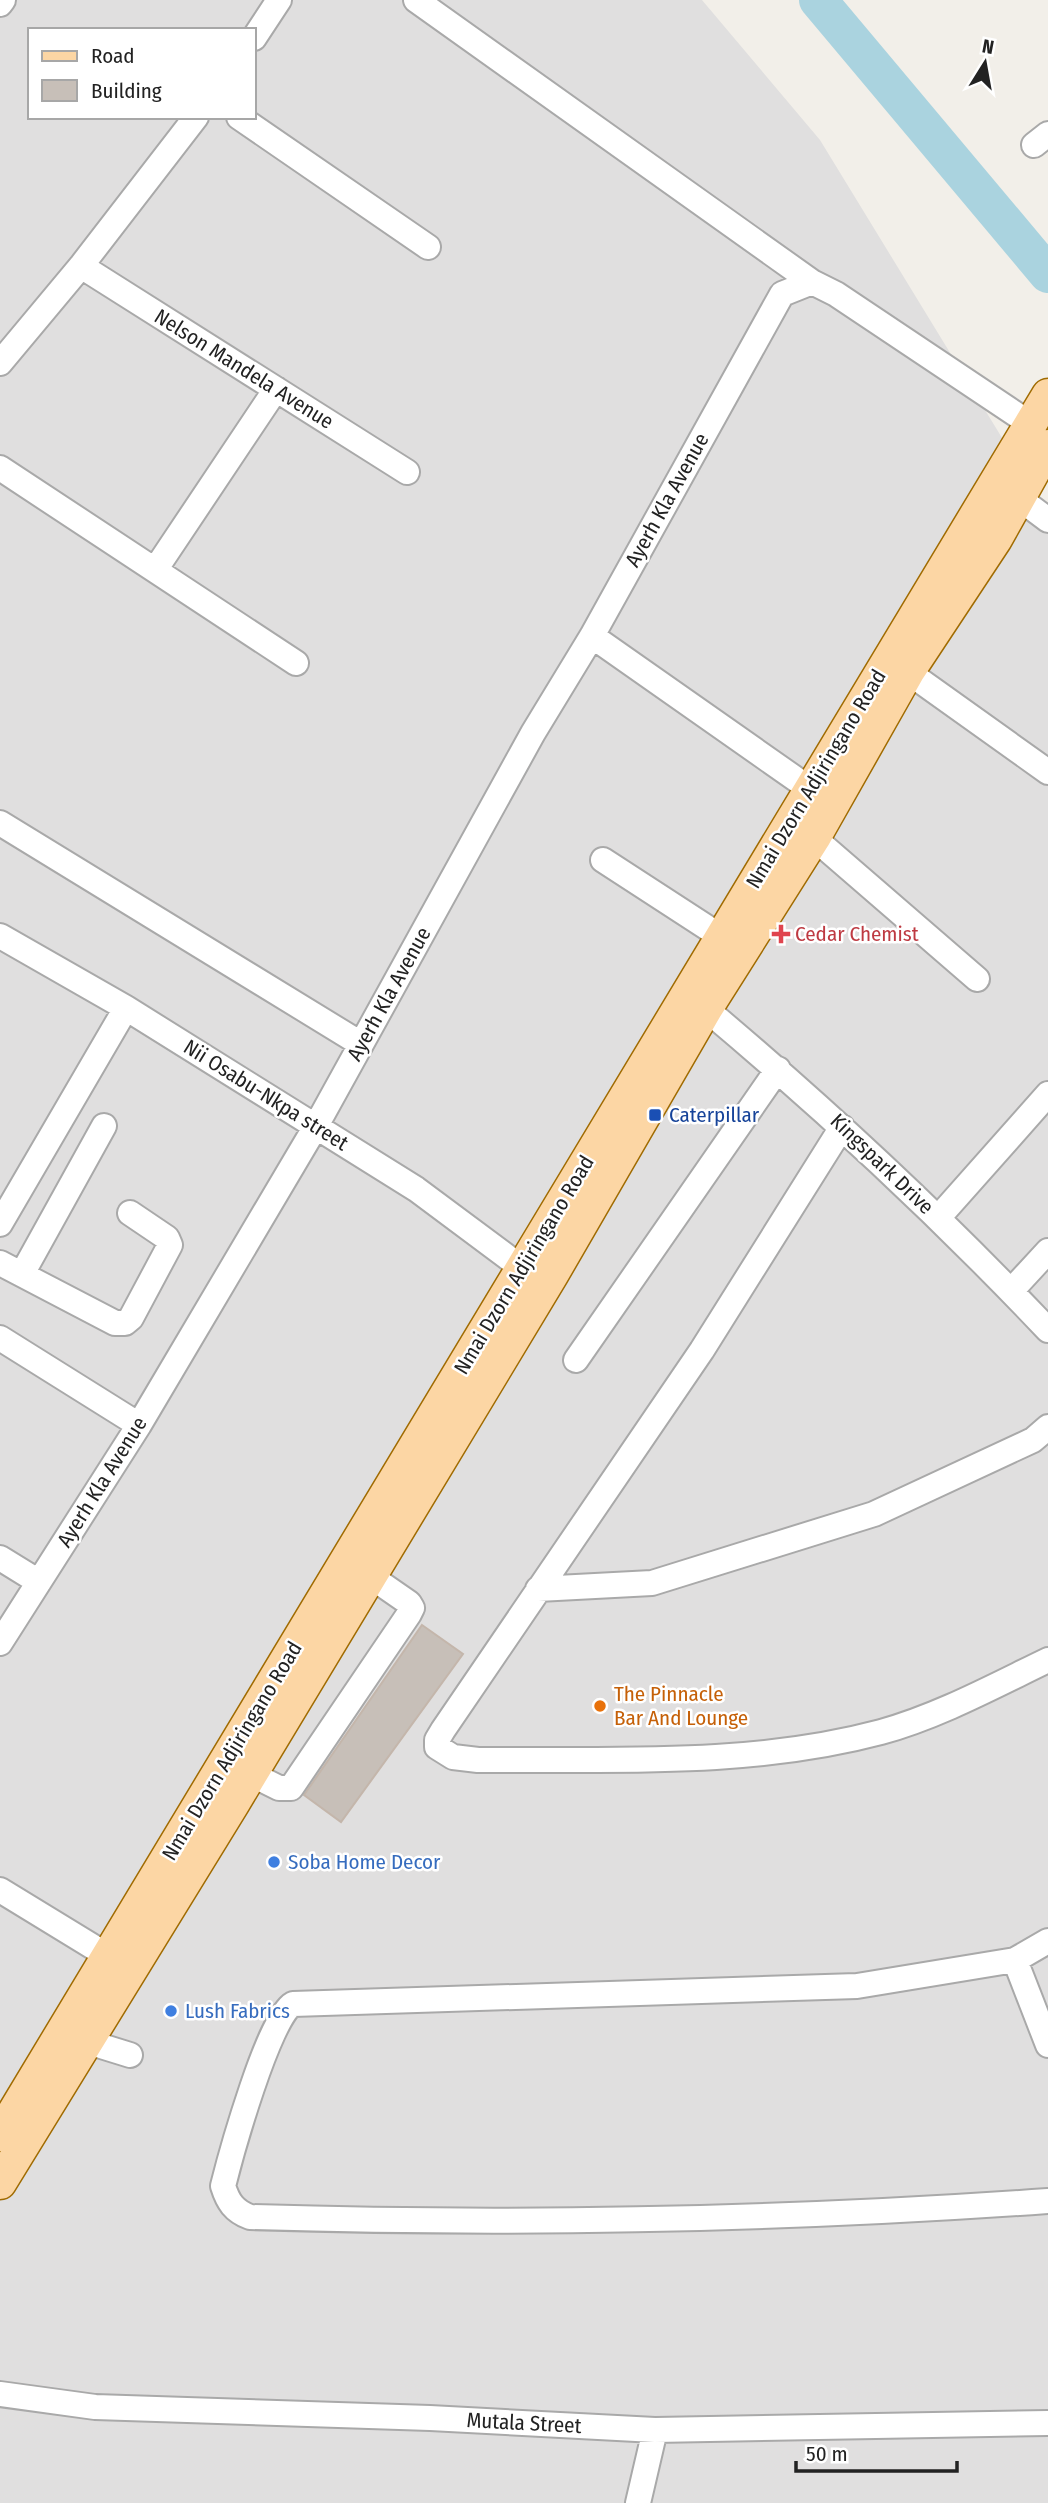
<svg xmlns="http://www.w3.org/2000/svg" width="1048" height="2503" font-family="'Fira Sans Condensed',sans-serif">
  <rect width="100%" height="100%" fill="#f2efe9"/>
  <path fill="#e0dfdf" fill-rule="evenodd" d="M0,0H702L820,140L1048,513V2503H0ZM30,30H254V117H30Z"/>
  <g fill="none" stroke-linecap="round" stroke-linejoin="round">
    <path stroke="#aad3df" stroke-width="38" d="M818,0L1048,274"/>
  </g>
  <path fill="#c7bfb8" stroke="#c4b6ab" stroke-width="2" d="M422,1625L463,1654L341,1822L304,1795Z"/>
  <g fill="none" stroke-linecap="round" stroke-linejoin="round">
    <defs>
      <path id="minor" d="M416,0L812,282
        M0,4L3,0
        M254,38L279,0
        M239,117L428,247
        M1034,145L1048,134
        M81,266L407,472
        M0,363L81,266L196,117
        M0,468L296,663
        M1020,499L1048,520
        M155,570L276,389
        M592,636L810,789
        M908,672L1048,772
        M0,823L361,1044
        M814,838L977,979
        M603,860L720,936
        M0,936L126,1008L416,1189L522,1268
        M706,1009C826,1110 940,1216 1048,1330
        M842,1127L702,1350L443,1730L437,1740V1747L453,1757L478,1760C613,1759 750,1767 881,1732C939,1716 994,1686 1048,1660
        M938,1218L1048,1094
        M0,1224L126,1008
        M0,1263L115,1323H125L131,1318L170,1245L167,1238L130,1213
        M22,1274L104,1126
        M1011,1291L1048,1251
        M0,1338L139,1425
        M576,1360L778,1069
        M0,1558L39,1582
        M538,1589L652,1583L874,1514L1033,1440L1048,1427
        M0,1643L139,1425L316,1126L533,733L592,636L782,294L812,282L836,294L1029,423
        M251,1774L279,1788H291L409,1614L412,1608L409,1603L370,1576
        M0,1890L108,1956
        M1048,1941L1015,1960L857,1986L293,2004C269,2017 231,2154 223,2186C228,2202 234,2211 250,2217C516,2225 783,2220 1048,2201
        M1015,1960L1048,2045
        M88,2042L130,2055
        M0,2394L95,2407L430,2418L655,2430L1048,2423
        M638,2503L655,2430"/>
      <path id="major" d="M0,2135L1048,395
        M0,2183L233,1804L552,1275L706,1009L814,838L908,672L996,539L1048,446"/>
    </defs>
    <use href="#minor" stroke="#a9a9a9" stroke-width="28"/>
    <use href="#major" stroke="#a06b00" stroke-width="35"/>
    <use href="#minor" stroke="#fff" stroke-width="24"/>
    <use href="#major" stroke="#fcd6a4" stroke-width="32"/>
  </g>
  <path fill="#e0444e" stroke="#fff" stroke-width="2.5" d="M777.5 923.5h7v7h7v7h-7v7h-7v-7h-7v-7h7z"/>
  <rect fill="#1a4fb4" stroke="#fff" stroke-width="2.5" x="648" y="1108" width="14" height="14" rx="3.5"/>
  <circle fill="#e8710a" stroke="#fff" stroke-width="2.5" cx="600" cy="1706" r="7"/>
  <g fill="#3f7fe0" stroke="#fff" stroke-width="2.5">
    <circle cx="274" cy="1862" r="7"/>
    <circle cx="171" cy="2011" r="7"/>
  </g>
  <g text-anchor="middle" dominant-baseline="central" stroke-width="5" stroke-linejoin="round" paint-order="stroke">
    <g font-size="21" fill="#222" stroke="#fff">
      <text transform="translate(244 369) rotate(32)">Nelson Mandela Avenue</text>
      <text transform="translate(667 500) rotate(-61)">Ayerh Kla Avenue</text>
      <text transform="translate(816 779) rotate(-59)">Nmai Dzorn Adjiringano Road</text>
      <text transform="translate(389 994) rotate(-61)">Ayerh Kla Avenue</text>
      <text transform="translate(266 1095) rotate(32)">Nii Osabu-Nkpa street</text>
      <text transform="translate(882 1164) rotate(44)">Kingspark Drive</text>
      <text transform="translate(524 1265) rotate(-59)">Nmai Dzorn Adjiringano Road</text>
      <text transform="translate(102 1482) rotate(-58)">Ayerh Kla Avenue</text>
      <text transform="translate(232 1751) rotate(-59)">Nmai Dzorn Adjiringano Road</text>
      <text transform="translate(524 2423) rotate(3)">Mutala Street</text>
    </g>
    <g font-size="21" fill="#be3a42" stroke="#fff" text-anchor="start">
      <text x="795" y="934">Cedar Chemist</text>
    </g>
    <g font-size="21" fill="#164399" stroke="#fff" text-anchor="start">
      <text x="669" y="1115">Caterpillar</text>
    </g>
    <g font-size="21" fill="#c56008" stroke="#fff" text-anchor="start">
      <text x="614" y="1694">The Pinnacle<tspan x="614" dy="24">Bar And Lounge</tspan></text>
    </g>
    <g font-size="21" fill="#366cbe" stroke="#fff" text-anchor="start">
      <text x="288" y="1862">Soba Home Decor</text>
      <text x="185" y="2011">Lush Fabrics</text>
    </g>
  </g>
  <rect x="28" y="28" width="228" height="91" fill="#ffffff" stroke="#a7a7a7" stroke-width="2"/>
  <rect x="42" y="51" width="35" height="10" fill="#fcd6a4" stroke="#a7a7a7" stroke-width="2"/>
  <text x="91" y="63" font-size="21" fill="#222222">Road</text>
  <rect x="42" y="80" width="35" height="21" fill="#c7bfb8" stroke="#a7a7a7" stroke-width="2"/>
  <text x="91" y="98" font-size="21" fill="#222222">Building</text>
  <g transform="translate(985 63) rotate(11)" stroke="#ffffff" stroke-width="5" paint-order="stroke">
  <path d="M0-5L12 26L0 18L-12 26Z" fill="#222222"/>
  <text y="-10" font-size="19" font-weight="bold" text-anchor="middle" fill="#222222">N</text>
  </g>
  <path d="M796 2461v10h161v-10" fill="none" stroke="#222222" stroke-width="3.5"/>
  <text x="806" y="2461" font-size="21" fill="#222222" stroke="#ffffff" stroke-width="5" paint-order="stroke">50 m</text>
</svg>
